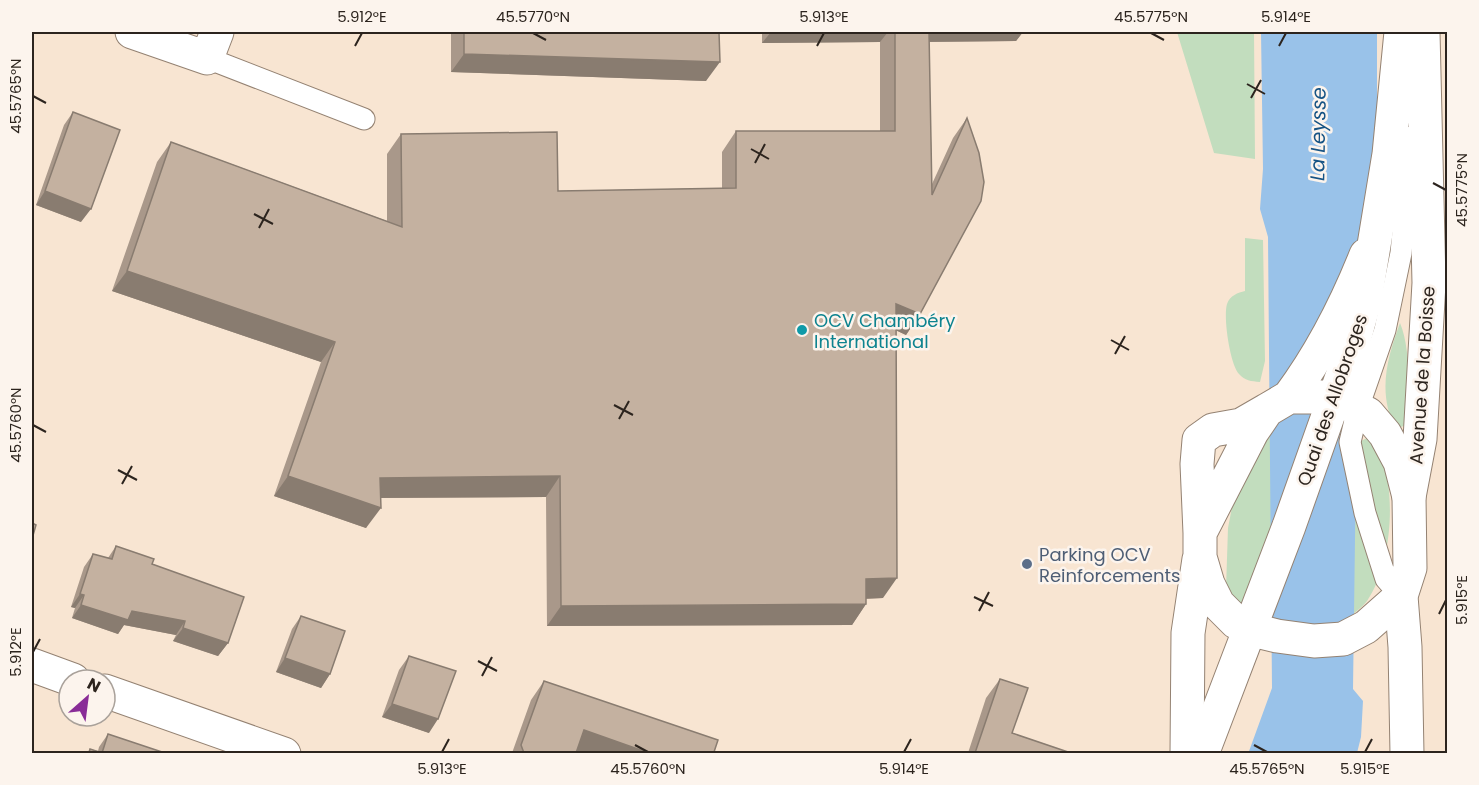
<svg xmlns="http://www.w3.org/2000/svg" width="1479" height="785" font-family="Poppins,sans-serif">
  <rect width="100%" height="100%" fill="#f8e5d2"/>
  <path fill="#c2ddbe" d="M1177,32H1254L1255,159L1214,153Z
    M1245,238L1263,240L1265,361L1260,382C1251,381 1245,381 1239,374C1230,364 1223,317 1227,304C1230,295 1238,293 1245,291Z
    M1400,323C1411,349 1410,398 1406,425L1396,429C1377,394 1387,358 1400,323Z
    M1281,428H1310L1244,602L1237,606L1226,589L1228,528L1233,502L1265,441Z
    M1367,438C1371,443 1378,450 1381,456C1397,496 1391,566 1367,601C1362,608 1352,614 1346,620L1352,446Z"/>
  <path fill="#99c2e9" d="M1261,32H1377V171L1359,238L1353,689L1363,701L1361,737L1357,753L1248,754L1272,688L1268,237L1260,209L1263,169Z"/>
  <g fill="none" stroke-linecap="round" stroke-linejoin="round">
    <defs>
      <path id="service" d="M207,58L364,119
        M1401,596L1386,579L1365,513L1350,442L1358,408L1385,330L1401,253L1412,137"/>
      <path id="minor" d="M132,32L207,58L217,32
        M1289,397C1321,354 1346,305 1366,255
        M1200,533L1197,464L1199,440L1213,430L1241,425L1267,410
        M1401,596L1366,627L1343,639L1314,641L1277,636L1248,629L1236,622L1218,604L1208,584L1200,557V533L1252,432L1267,410L1289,397H1334L1368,414L1385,434L1400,462L1409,497
        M32,665L73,680
        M105,691L284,754
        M1187,754L1188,633L1199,559"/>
      <path id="primary" d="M1202,754L1289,526L1351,351L1365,300L1389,154L1401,32
        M1407,754L1405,647L1401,596L1410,568L1409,497L1420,439L1429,283L1423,32"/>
    </defs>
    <use href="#service" stroke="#948272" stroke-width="23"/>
    <use href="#minor" stroke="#948272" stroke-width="35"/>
    <use href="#primary" stroke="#948272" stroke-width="35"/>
    <use href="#service" stroke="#fff" stroke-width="21"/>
    <use href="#minor" stroke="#fff" stroke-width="33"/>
    <use href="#primary" stroke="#fff" stroke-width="33"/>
  </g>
  <path fill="#a9988a" d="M451,32H719L706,81L451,72Z
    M762,32H1023L1016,41L929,42L932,184L953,138L967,118L920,314L906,335L896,330L883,598L866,599V604L852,625L547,626L546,497L380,498L366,528L274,496L321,362L112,291L157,162L171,142L387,221V154L401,134L558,191L722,188V152L736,131H880V42L762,43Z
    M73,112L81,222L36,205L64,125Z
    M116,546L152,564L228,643L218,656L173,641L176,635L124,625L118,634L72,618L75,608L71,607L84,567L93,554L108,558Z
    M301,616L330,674L321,688L276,672L292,629Z
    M409,656L429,733L382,717L399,670Z
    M1000,679L1012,733L1071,753H968L986,698Z
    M544,681L714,752L717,753H582L576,751V753H512L531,700Z
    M108,734L165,753H87L90,749L98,751L99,747Z"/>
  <path fill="#897c70" d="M771,32H888L880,42L762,43Z
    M922,32H1023L1016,41L914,42Z
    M464,54L720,62L706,81L451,72Z
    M45,191L91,209L81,222L36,205Z
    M127,271L335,342L321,362L112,291Z
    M896,304L920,314L906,335L882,324Z
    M288,476L381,508L366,528L274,496Z
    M560,476L546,497L366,498L380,478Z
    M897,578L883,598L852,599L866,579Z
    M80,594L84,595L75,608L71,607Z
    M866,604L852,625L547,626L561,606Z
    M81,605L132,611L185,621L176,635L124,625L118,634L72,618Z
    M183,628L228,643L218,656L173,641Z
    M285,658L330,674L321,688L276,672Z
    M392,704L438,719L429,733L382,717Z
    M584,730L649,753H582L571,749Z"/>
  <path fill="#c4b1a0" stroke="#897c70" stroke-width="1.5" d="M464,32H719L720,62L464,54Z
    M895,32H929L932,195L967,118L979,153L984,182L981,201L920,314L896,304L897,578L866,579V604L561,606L560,476L380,478L381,508L288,476L335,342L127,271L171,142L402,227L401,134L557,132L558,191L736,188V131H895Z
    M73,112L120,130L91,209L45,191Z
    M32,523L36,525L32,539Z
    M116,546L154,559L152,564L244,597L228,643L183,628L185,621L132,611L128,620L81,605L84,595L80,594L93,554L112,559Z
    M301,616L345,631L330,674L285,658Z
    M409,656L456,671L438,719L392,704Z
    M1000,679L1028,688L1012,733L1071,753H975Z
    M544,681L718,740L714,752L717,753H649L584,730L576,753H524L521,745Z
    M108,734L165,753H89L90,749L102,753Z"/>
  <path fill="none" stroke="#2c241e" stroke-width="2" d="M533,33L546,40M1151,33L1164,40M355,46L362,33M817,46L824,33M1279,46L1286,33M1247,84L1265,94M33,96L46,103M1251,98L1261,80M751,149L769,159M755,163L765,144M1433,183L1446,190M254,214L273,224M259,228L269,209M1111,340L1129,350M1115,354L1125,336M614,405L633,415M619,419L629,401M33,425L46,432M118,470L137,480M122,484L132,466M974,597L993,606M979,611L989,592M1439,614L1446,600M33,652L40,639M478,661L497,671M482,676L492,657M635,745L648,752M1254,745L1267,752M442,752L449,739M904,752L911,739M1365,752L1372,739"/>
  <circle fill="#0f9aa8" stroke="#fcf4ed" stroke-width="2" cx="802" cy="330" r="6"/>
  <circle fill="#5c6f8a" stroke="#fcf4ed" stroke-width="2" cx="1027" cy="564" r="6"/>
  <g text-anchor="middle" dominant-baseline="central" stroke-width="5" stroke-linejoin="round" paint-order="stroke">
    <g font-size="18" fill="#0d838f" stroke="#fcf4ed" text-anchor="start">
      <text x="814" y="320">OCV Chambéry<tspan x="814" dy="21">International</tspan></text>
    </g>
    <g font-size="18" fill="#2c241e" stroke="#fcf4ed">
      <text transform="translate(1422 375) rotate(-86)">Avenue de la Boisse</text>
      <text transform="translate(1332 400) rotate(-71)">Quai des Allobroges</text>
    </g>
    <g font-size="18" fill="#4e5e75" stroke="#fcf4ed" text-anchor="start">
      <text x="1039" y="554">Parking OCV<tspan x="1039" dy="21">Reinforcements</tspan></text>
    </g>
    <g font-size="20" font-style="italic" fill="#165384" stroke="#fcf4ed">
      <text transform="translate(1318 134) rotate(-89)">La Leysse</text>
    </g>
  </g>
  <rect width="1479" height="785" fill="none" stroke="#fcf4ed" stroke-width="66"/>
  <g transform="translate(87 698) rotate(28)"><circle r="28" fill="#fcf4ed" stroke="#a9a19a" stroke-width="1.5"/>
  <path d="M0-4.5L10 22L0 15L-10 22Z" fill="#892c97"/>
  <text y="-9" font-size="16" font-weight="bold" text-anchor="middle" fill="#2c241e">N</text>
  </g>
  <rect x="33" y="33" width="1413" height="719" fill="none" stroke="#2c241e" stroke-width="2"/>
  <g font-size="15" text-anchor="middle" fill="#2c241e">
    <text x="362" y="22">5.912°E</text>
    <text x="533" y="22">45.5770°N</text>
    <text x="824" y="22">5.913°E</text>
    <text x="1151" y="22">45.5775°N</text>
    <text x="1286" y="22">5.914°E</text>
    <text transform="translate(16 96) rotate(-90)" y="5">45.5765°N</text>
    <text transform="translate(1462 190) rotate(-90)" y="5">45.5775°N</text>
    <text transform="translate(16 425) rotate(-90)" y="5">45.5760°N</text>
    <text transform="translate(1462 600) rotate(-90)" y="5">5.915°E</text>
    <text transform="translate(16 652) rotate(-90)" y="5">5.912°E</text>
    <text x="442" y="774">5.913°E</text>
    <text x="648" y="774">45.5760°N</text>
    <text x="904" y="774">5.914°E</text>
    <text x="1267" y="774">45.5765°N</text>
    <text x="1365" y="774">5.915°E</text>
  </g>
</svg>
